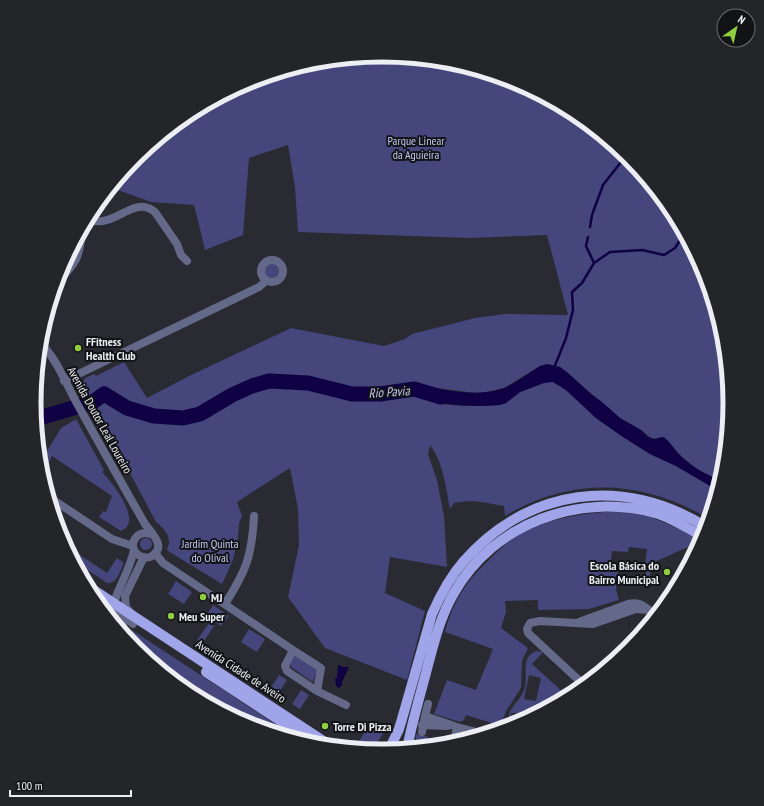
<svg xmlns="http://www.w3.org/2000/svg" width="764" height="806" font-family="'PT Sans Narrow',sans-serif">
  <rect width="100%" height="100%" fill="#292a32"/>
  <path fill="#44467c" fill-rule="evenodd" d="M382,55L450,62L515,82L576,114L628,157L671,210L704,270L723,335L730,403L723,471L721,480C705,475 690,465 678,453C670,444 672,443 660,437L657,439L651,438L641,430L620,418L560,367L540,366L504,388L486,392L476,393L421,386L440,404L463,406L500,405L506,403L520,392L544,382H553L566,390L596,418L623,437L650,454L676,466L717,490L709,519C643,479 571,476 505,516L504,506C483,503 476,499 454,503L450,509C446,487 443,462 430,445L428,454L437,480L444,516L447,567L390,557L385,593L425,611L407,680L325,648L288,597L299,545L298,509L290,468L237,502L242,516L239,523L238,538L233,560L222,584L168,551L167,549C173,538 164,528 156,522L115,445L81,389C82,379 85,378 94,374L96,376L124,362L147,398L191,375L291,328L384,346L405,339L412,334L475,318L504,314L568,315L547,235L469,238L298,232L295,187L288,145L249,158L243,235L205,250L194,205L151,202L118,190L107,192L136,157L189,114L249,81L314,62Z
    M263 271a8 8 0 1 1 16 0a8 8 0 1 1-16 0Z
    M76,419L104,470L102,472C112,482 144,522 121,531L99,517L103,511L106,512L112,496L52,456L42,476L40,464L43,458L61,428Z
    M620,511L651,517L682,530L701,542L696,551L688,547L652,563L649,582L646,578V565L645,564L647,549L629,547L628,552L612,551L610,569L618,570L616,589L619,600L589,609L538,610V600L505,601L506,612L501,628L528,648L522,661L521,687L519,691L506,711L502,722L498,725L466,715L464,720L460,722L434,714L447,680L476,690L493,649L445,632C453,602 466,581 489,560C498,551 508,541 519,535C550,517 585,513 620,511Z
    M140 544a6 6 0 1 1 12 0a6 6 0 1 1-12 0Z
    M65,545L107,573L117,558L124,563C120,571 117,584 107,583L74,561Z
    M176,581L192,592L184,604L168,594Z
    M213,605L229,616L221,626L206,616Z
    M209,623L214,626L202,644L197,640Z
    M121,627L132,630L298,739L249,724L188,692L136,649L119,628Z
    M249,629L265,639L257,652L241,642Z
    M536,651L543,652L532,664L563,692L523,713H511V726L506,727C508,722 508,717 510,712C514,703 523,697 525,687C528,674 520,658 536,651ZM529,675L541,678L536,701L524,699Z
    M295,655L317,670L313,682L311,681L291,667L290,663Z
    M279,675L287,680L278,694L270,689Z
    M301,690L309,695L300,709L292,704Z
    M371,723L384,732C377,744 370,754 356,745Z
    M416,734L428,737L425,747L415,748Z"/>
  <path fill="#100044" d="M547,364L560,367L568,373L591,394L602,402L620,418L641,430L648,437L654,439L663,437L665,438C670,442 673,448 678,453C689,465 705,475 721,480L717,490L676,466L650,454L623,437L596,418L566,390L553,382L544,383L520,392L506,403L500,405C474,407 449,406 424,399L421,386C446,390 476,397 501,389C512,386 530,372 540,366Z
    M338,665L343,667H349L342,682V685L339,688L336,686L335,678H337Z"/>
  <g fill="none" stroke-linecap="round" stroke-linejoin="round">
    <path stroke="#100044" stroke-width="2.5" d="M590,227L592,215L603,185L625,157
      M588,237L586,246L594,263
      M554,368L566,338L573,310L572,292L582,283L594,263L610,252L642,250L664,255L675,248L684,234"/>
    <path stroke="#100044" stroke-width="15" d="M36,419L93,402L104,394L127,408L154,416L183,418L200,414L232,395L252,386L269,381L308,383L352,394H380L414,389L441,397"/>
    <path stroke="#656989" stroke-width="8" d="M87,220C92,221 98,222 103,221C121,219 137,197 155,212L177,244L181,255L187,261
      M261 271a11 11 0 1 1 22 0a11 11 0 1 1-22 0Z
      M57,283C76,263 80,258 82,230
      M40,344C52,350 67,385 74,398C97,440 121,482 145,524C151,532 167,547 152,556C149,558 144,558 140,556C125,549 136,526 153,535
      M64,381L259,287L266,281
      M49,497L112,539L133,546
      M155,553L163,563L293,650
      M97,600L107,604L115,603
      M225,604C246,571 252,556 254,516
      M117,607L123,616L133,624
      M131,613L126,607L125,596L144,557
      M110,617C114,593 129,574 134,550
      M113,621L121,619L129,621
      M579,622L628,604C637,602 641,604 648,609
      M584,685L528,633L527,629L530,623L540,621L593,624L636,609L649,610L655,616
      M317,691L321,668L293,650L285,666L287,671L317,691L346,705
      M425,716L428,704
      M422,725L447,726
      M422,732L425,716L457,727
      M454,743L457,727L484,734"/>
    <path stroke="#a0a5e9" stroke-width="10" d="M86,585L331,746
      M206,672L316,744
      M407,749C412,722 420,696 427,669C434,643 440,617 454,593C493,524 578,492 655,513C672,518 688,528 703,537
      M389,750L399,729L402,719L432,614C440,596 450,577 463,562C527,488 624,475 706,527"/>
  </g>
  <g fill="#90cd41" stroke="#121316" stroke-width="1.5">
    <circle cx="78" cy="348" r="4"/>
    <circle cx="667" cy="572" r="4"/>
    <circle cx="203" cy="597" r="4"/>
    <circle cx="171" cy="616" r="4"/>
    <circle cx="325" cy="726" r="4"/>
  </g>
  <g text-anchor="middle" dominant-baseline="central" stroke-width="4" stroke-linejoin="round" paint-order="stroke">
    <g font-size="12" fill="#c4c8f2" stroke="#121316">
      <text x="416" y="140">Parque Linear<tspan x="416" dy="14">da Aguieira</tspan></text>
      <text x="210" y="543">Jardim Quinta<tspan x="210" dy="14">do Olival</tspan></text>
    </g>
    <g font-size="12" font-weight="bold" fill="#edeef3" stroke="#121316" text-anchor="start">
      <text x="86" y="341">FFitness<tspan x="86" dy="14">Health Club</tspan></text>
      <text x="659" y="565" text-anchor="end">Escola Básica do<tspan x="659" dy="14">Bairro Municipal</tspan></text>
      <text x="211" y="597">MJ</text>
      <text x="179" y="616">Meu Super</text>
      <text x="333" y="726">Torre Di Pizza</text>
    </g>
    <g font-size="12" fill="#edeef3" stroke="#121316">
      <text transform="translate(100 420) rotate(61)">Avenida Doutor Leal Loureiro</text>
      <text transform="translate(241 671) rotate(33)">Avenida Cidade de Aveiro</text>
    </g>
    <g font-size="13" font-style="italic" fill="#c5c9f3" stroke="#121316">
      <text transform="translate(389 392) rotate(-4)">Rio Pavia</text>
    </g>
  </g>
  <path d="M0 0H764V806H0ZM41 403a341 341 0 1 1 682 0a341 341 0 1 1-682 0Z" fill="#242528" fill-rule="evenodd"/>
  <path fill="none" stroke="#edeef3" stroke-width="5" d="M41 403a341 341 0 1 1 682 0a341 341 0 1 1-682 0Z"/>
  <g transform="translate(736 28) rotate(34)"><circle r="19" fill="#121316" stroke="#6a6b6e"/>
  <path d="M0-3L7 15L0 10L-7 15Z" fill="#90cd41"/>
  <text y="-6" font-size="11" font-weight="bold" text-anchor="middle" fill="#edeef3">N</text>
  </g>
  <path d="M10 790v6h121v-6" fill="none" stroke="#edeef3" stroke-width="2"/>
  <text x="16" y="790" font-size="12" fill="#edeef3" stroke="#121316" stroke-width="3" paint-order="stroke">100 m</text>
</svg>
